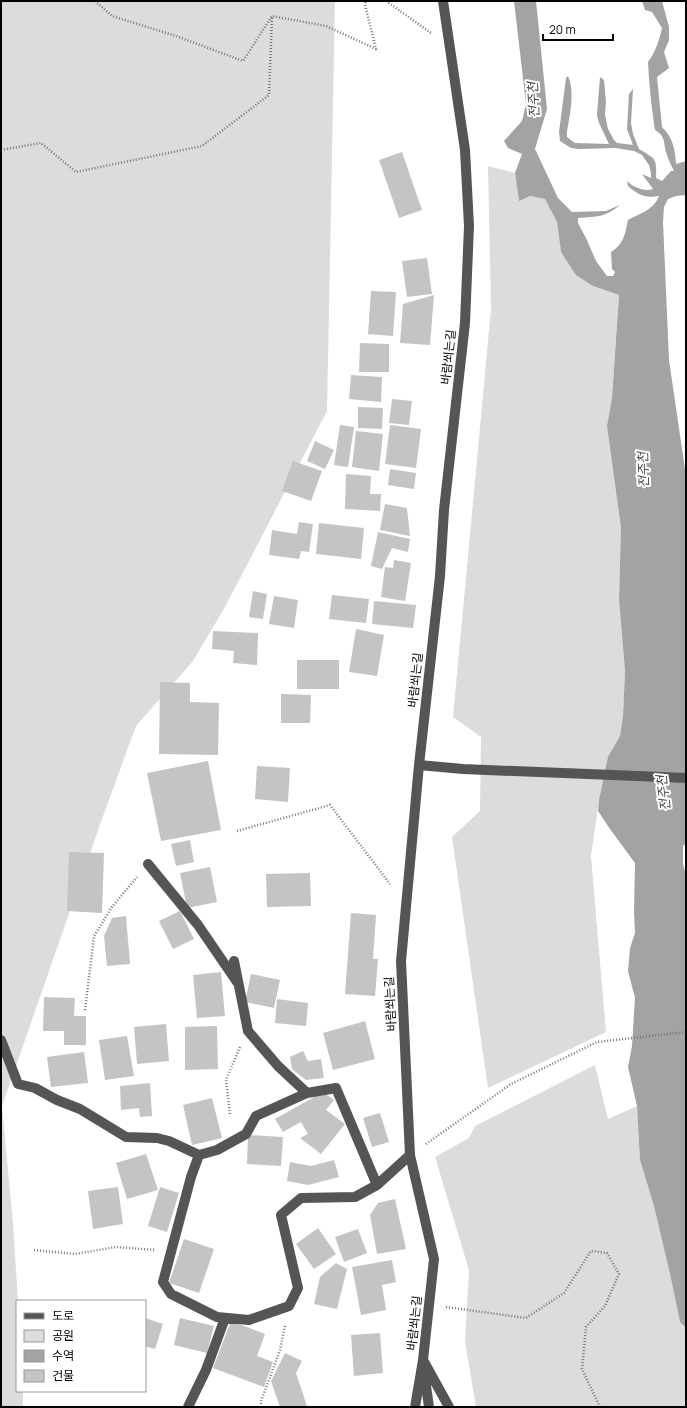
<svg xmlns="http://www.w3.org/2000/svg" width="687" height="1408" font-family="Manrope,'Noto Sans KR',sans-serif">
  <rect width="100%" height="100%" fill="#fff"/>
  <path fill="#dcdcdc" d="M1,1H335L327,411L225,607L193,661L136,726L102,819L2,1106L13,1224L18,1301L17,1391H23V1407H1Z
    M488,166L515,173L519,200L530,196L545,199L557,222L561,252L593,286L619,295L612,398L607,426L621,528L619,600L625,671L623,716L620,736L608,758L599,800L591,856L606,1032L488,1088L452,837L480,811L481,737L453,717L491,309Z
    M595,1065L608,1119L637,1106L640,1160L654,1206L670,1274L680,1322L686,1328V1407H476L465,1342L469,1270L435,1157L469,1138L475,1126Z"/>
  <path fill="#a3a3a3" d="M514,1H536L547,109L535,149L558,198L572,212L606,211L620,205C604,218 598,216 578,218V223L586,238L596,261L607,276H613L615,272L612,269L611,252C624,244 625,234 628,220C640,213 653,211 659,196C644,198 640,196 628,186L627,181C633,187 644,192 653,189L642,174L651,178V173L649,165L642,155L634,151L616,148L579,149L571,148L560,141L559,132L566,78L568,76C575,91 570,115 567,131V137L575,143L609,144L599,123L597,115L600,77L604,80L606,102L605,115L608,129L614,140L617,143L633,145L627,129L629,94L633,89L631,123L633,134L639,149C655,159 657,157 656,178L662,181L671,171H674C671,165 668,159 666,152C663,141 666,137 655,130L654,124C651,103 649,83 648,62C656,51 659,41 662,28L652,12L645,10L642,1H662L669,27V40L664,52L669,68L657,77L662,127C673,137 675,150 676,164L686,161V195L676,196L668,199L664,207L663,222L669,360L686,476V843L683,846V863L686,876V1328L680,1322L670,1274L654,1206L640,1160L637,1106L628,1067L632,1046L635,998L628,971L630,948L635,933L634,912L635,863L610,829L598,811L599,800L608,757L620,736L623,716L625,671L619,600L621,528L607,426L612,398L619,295L593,286L576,275L561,252L557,222L545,199L530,196L519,201L515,173L522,154L508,148L504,141L522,121L526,104Z"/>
  <path fill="#c4c4c4" d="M402,152L422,210L399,218L379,160Z
    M427,258L432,294L407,297L402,261Z
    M371,291L396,292L393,336L368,334Z
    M434,295L430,345L400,343L403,304Z
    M360,343L389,344V372H359Z
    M351,375L382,377L381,402L349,399Z
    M392,399L412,401L409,425L389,423Z
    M358,407L383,408L382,429L358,428Z
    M340,425L354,427L348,467L334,465Z
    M390,425L421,429L416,468L385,464Z
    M356,431L383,434L379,471L352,467Z
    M315,441L334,450L325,469L307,461Z
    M293,461L322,471L311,501L282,491Z
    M390,469L416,473L414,489L388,485Z
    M346,474L371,476L370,494H381L380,511L345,509Z
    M385,504L407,508L410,536L380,530Z
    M299,522L313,524L309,552L301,551L299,559L269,555L272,530L297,534Z
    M319,523L364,528L361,559L316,554Z
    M378,532L410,539L408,552L392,548L382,569L371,566Z
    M394,560L411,563L405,601L381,597L385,567L393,568Z
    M253,591L267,594L263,619L249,617Z
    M332,595L369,599L366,623L329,619Z
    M274,596L298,600L294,628L269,624Z
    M374,601L416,605L413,628L372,624Z
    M356,629L384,635L377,676L349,672Z
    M213,631L258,633L257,665L233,663L234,651L212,649Z
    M297,660H339V689H297Z
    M160,682L190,683V702L219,703L218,755L159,754Z
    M281,694L311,695L310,723H281Z
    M208,761L221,830L161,841L147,773Z
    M257,766L290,768L288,802L255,799Z
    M190,840L194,862L176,866L171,844Z
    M69,852L104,853L102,913L67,911Z
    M210,867L217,902L187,908L180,873Z
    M310,873L311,906L267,907L266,874Z
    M180,911L194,939L173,949L159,921Z
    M351,913L376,915L373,959H378L375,996L345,994Z
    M126,916L130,964L107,966L104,936L112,918Z
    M221,972L225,1016L197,1018L193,975Z
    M251,974L280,980L274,1008L245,1002Z
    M44,997L75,998L74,1016H86V1045H64V1031H43Z
    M277,999L308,1003L306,1026L275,1023Z
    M365,1021L375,1059L333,1070L323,1033Z
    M166,1024L169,1061L137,1064L134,1027Z
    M217,1026L218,1069L185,1070V1027Z
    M127,1036L134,1076L105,1080L99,1040Z
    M303,1051L308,1061L321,1059L324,1078L306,1080L292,1069L290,1057Z
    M84,1052L88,1083L51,1087L47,1057Z
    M150,1083L152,1116L140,1117L139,1108L121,1110L120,1086Z
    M323,1092L334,1100L326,1110L345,1124L321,1154L300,1138L308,1134L301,1122L283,1132L275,1119Z
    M212,1098L222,1138L192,1145L183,1105Z
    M380,1113L389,1142L372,1147L363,1118Z
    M248,1135L283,1137L281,1166L247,1164Z
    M146,1154L158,1190L127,1199L116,1163Z
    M334,1160L339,1177L308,1185L287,1181L290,1162L311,1166Z
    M118,1187L123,1224L93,1229L88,1191Z
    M160,1187L179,1193L167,1232L148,1226Z
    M395,1199L406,1249L377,1254L370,1215L378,1203Z
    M318,1228L336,1254L314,1269L296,1244Z
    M358,1229L367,1253L344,1262L335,1237Z
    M184,1239L214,1249L199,1293L169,1283Z
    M392,1260L396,1282L382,1285L386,1310L361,1315L352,1267Z
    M336,1263L347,1269L337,1309L314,1304L320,1277Z
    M145,1318L163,1324L155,1349L145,1346Z
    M180,1318L214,1326L207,1353L174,1345Z
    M231,1321L265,1334L257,1356L273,1362L264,1387L213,1368Z
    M380,1333L383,1373L354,1376L351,1335Z
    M285,1353L302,1361L296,1373L307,1406L303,1407H280L271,1381Z"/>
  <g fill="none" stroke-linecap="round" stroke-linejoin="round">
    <path stroke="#777" stroke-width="2.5" stroke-dasharray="1 2" stroke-linecap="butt" d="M95,1L112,16L176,36L243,61L272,16L326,26L376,49L365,5L366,1
      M386,1L431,33
      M1,150L41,143L76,172L202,146L269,95L272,16
      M237,831L330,805L390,884
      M85,1010L94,936L112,907L137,877
      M230,1114L226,1080L240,1047
      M426,1144L511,1084L597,1042L686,1032
      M34,1250L75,1254L116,1247L155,1250
      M446,1307L526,1318L564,1293L591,1251L607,1253L619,1274L605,1306L586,1327L582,1369L600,1407
      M261,1407V1401L280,1350L285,1326"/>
    <path stroke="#555" stroke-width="10" d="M419,765L463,769L686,778
      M148,864L198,925L237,982
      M234,961L248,1031L278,1066L307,1093L336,1088L377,1185
      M1,1040L18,1084L35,1088L57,1100L80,1109L126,1137L157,1138L169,1141L199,1155L217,1150L246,1134L256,1116L307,1093
      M199,1155L191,1177L163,1282L171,1294L217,1317L249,1320L289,1306L298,1288L281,1215L301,1198L355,1197L377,1185L410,1155
      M423,1360L449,1407
      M424,1372L429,1407
      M188,1407L206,1370L225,1318
      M415,1407L423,1360L434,1259L410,1155L401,961L419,765L440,576L444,510L465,323L469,226L465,150L443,1"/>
  </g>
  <g text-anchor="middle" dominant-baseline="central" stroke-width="4" stroke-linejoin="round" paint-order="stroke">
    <g font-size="12" fill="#000" stroke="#fff">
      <text transform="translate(448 357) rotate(-84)">바람쐬는길</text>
      <text transform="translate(415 680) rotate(-84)">바람쐬는길</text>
      <text transform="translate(390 1004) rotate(-93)">바람쐬는길</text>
      <text transform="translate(414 1323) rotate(-84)">바람쐬는길</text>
    </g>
    <g font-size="13" font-style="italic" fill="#444" stroke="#fff">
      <text transform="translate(533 100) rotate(-93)">전주천</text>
      <text transform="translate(643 470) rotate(-92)">전주천</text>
      <text transform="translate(663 793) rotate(-97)">전주천</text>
    </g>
  </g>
  <rect width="687" height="1408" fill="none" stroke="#000000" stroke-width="4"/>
  <rect x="16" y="1300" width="130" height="92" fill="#ffffff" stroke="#999999"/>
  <rect x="24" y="1313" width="20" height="6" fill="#555555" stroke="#999999"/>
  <text x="52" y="1320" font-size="12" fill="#000000">도로</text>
  <rect x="24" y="1330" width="20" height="12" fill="#dcdcdc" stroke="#999999"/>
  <text x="52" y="1340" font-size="12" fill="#000000">공원</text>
  <rect x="24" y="1350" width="20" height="12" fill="#a3a3a3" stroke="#999999"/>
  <text x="52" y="1360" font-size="12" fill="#000000">수역</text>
  <rect x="24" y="1370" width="20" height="12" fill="#c4c4c4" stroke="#999999"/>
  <text x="52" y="1380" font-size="12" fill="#000000">건물</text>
  <path d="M543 34v6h70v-6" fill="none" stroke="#000000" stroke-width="2"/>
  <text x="549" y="34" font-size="12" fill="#000000" stroke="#ffffff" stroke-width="3" paint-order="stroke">20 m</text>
</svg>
